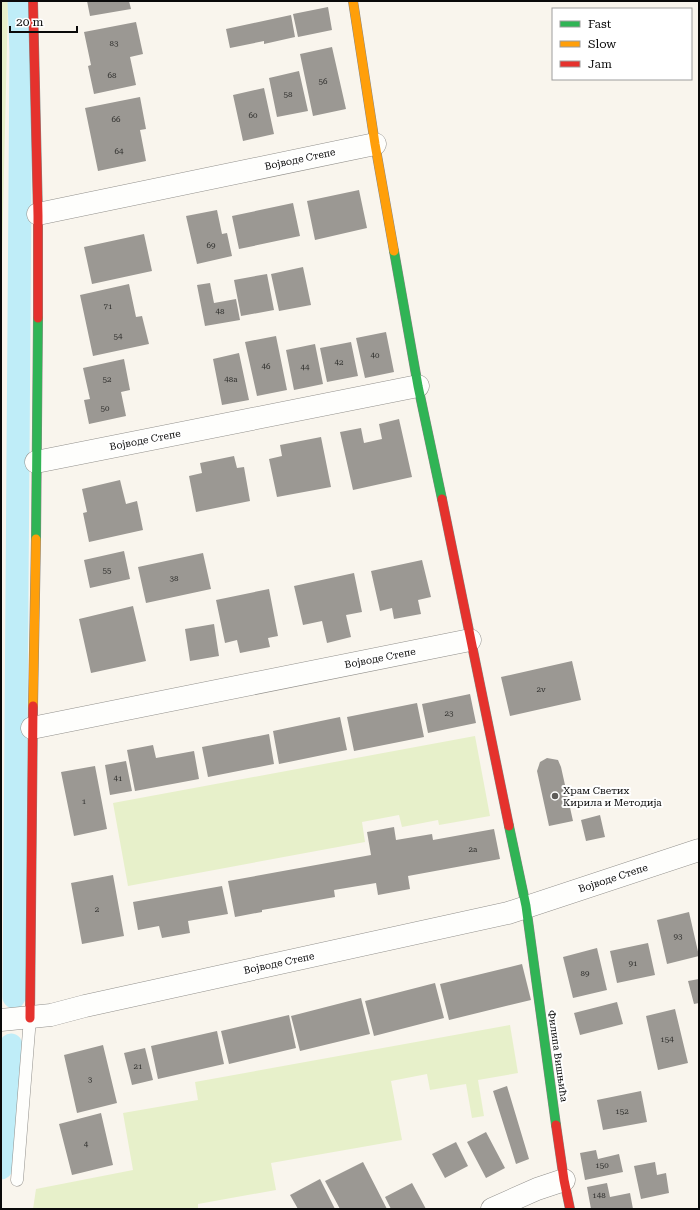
<svg xmlns="http://www.w3.org/2000/svg" width="700" height="1210" font-family="'Roboto Serif',serif">
  <rect width="100%" height="100%" fill="#f9f5ed"/>
  <path fill="#e7f0ca" d="M1,1H8L1,299Z
    M475,736L490,816L439,825L438,820L402,827L399,815L362,822L365,842L128,886L113,803Z
    M510,1025L518,1073L478,1080L484,1116L472,1118L466,1084L430,1090L427,1074L391,1081L402,1140L271,1163L276,1190L198,1204V1209H33L36,1189L133,1170L123,1113L198,1100L195,1082Z"/>
  <g fill="none" stroke-linecap="round" stroke-linejoin="round">
    <path stroke="#bfedf8" stroke-width="23" d="M14,997L21,52L19,1
      M1,1168L11,1045"/>
  </g>
  <path fill="#9b9893" d="M87,1H129L131,9L90,16Z
    M328,7L332,30L298,37L293,14Z
    M291,15L295,37L264,44V41L230,48L226,29Z
    M136,22L143,54L130,57L136,85L94,94L88,66L91,65L84,32Z
    M332,47L346,109L313,116L300,54Z
    M299,71L308,111L277,117L269,78Z
    M264,88L274,134L243,141L233,95Z
    M140,97L146,129L140,130L146,161L98,171L85,108Z
    M359,190L367,228L315,240L307,201Z
    M293,203L300,236L239,249L232,216Z
    M217,210L222,234L227,233L232,256L197,264L186,216Z
    M144,234L152,271L92,284L84,247Z
    M303,267L311,305L279,311L271,274Z
    M267,274L274,310L241,316L234,280Z
    M210,283L214,303L236,299L240,320L205,326L197,285Z
    M129,284L136,317L142,316L149,344L93,356L80,295Z
    M386,332L394,372L365,378L356,338Z
    M276,336L287,390L257,396L245,342Z
    M351,342L358,376L327,382L320,348Z
    M315,344L323,384L294,390L286,350Z
    M239,353L249,400L222,405L213,359Z
    M124,359L130,390L121,392L126,416L89,424L84,400L90,399L83,368Z
    M399,419L412,477L353,490L340,432L361,428L364,443L382,439L379,424Z
    M321,437L331,487L277,497L269,459L282,456L280,445Z
    M234,456L237,468L244,467L250,501L196,512L189,476L202,473L200,463Z
    M120,480L126,504L137,501L143,530L89,542L83,513L87,512L82,489Z
    M124,551L130,579L90,588L84,560Z
    M203,553L211,589L146,603L138,567Z
    M422,560L431,597L418,600L421,614L394,619L392,608L380,611L371,571Z
    M354,573L362,612L346,615L351,637L327,643L322,621L303,625L294,586Z
    M269,589L278,636L268,638L270,647L240,653L237,640L225,643L216,600Z
    M133,606L146,661L91,673L79,619Z
    M214,624L219,656L190,661L185,629Z
    M572,661L581,700L510,716L501,677Z
    M470,694L476,723L428,733L422,704Z
    M417,703L424,737L354,751L347,717Z
    M340,717L347,750L279,764L273,731Z
    M269,734L274,764L208,777L202,747Z
    M153,745L156,758L194,751L199,779L135,791L127,750Z
    M547,758L558,760L561,767L573,821L549,826L537,771L540,762Z
    M126,761L132,791L110,795L105,765Z
    M95,766L107,829L74,836L61,772Z
    M600,815L605,837L586,841L581,820Z
    M394,827L396,840L432,834L433,840L494,829L500,859L408,876L410,889L378,895L376,883L334,890L335,897L262,910V912L235,917L228,881L371,855L367,832Z
    M113,875L124,936L82,944L71,883Z
    M222,886L228,914L188,921L190,933L162,938L159,926L138,930L133,902Z
    M689,912L699,956L667,964L657,920Z
    M648,943L655,975L617,983L610,951Z
    M597,948L607,990L573,998L563,957Z
    M522,964L531,1000L449,1020L440,984Z
    M699,979V1003L694,1004L688,981Z
    M435,983L444,1018L374,1036L365,1001Z
    M361,998L370,1034L300,1051L291,1016Z
    M617,1002L623,1024L580,1035L574,1013Z
    M675,1009L688,1063L658,1070L646,1016Z
    M289,1015L296,1048L229,1064L221,1031Z
    M217,1031L224,1064L158,1079L151,1046Z
    M103,1045L117,1103L77,1113L64,1055Z
    M145,1048L153,1080L132,1085L124,1053Z
    M507,1086L529,1159L516,1164L493,1091Z
    M641,1091L647,1122L603,1130L597,1100Z
    M101,1113L113,1165L72,1175L59,1124Z
    M486,1132L505,1168L486,1178L467,1142Z
    M456,1142L468,1166L445,1178L432,1154Z
    M596,1150L598,1159L619,1154L623,1172L585,1180L580,1153Z
    M363,1162L387,1209H340L325,1181Z
    M655,1162L657,1175L666,1173L669,1193L641,1199L634,1166Z
    M320,1179L335,1209H298L290,1195Z
    M412,1183L426,1209H391L385,1197Z
    M607,1183L610,1197L630,1193L633,1209H591L587,1187Z"/>
  <g fill="none" stroke-linecap="round" stroke-linejoin="round">
    <defs>
      <path id="lane" d="M17,1180L30,1018"/>
      <path id="street" d="M38,214L375,144
        M36,462L418,386
        M32,728L470,640
        M1,1020L51,1015L85,1006L508,913L699,850
        M492,1209L537,1189L564,1180"/>
      <path id="fast" d="M394,251L418,386L442,499
        M36,539L38,318
        M509,826L526,906L556,1125"/>
      <path id="slow" d="M353,1L375,144L394,251
        M33,706L36,539"/>
      <path id="jam" d="M33,1L38,216V318
        M442,499L509,826
        M30,1018L33,706
        M556,1125L564,1180L570,1209"/>
    </defs>
    <use href="#lane" stroke="#92908c" stroke-width="13"/>
    <use href="#street" stroke="#92908c" stroke-width="23"/>
    <use href="#fast" stroke="#888683" stroke-width="10"/>
    <use href="#slow" stroke="#888683" stroke-width="10"/>
    <use href="#jam" stroke="#888683" stroke-width="10"/>
    <use href="#lane" stroke="#fefefc" stroke-width="12"/>
    <use href="#street" stroke="#fefefc" stroke-width="22"/>
    <use href="#fast" stroke="#30b455" stroke-width="9"/>
    <use href="#slow" stroke="#ff9f0a" stroke-width="9"/>
    <use href="#jam" stroke="#e5322d" stroke-width="9"/>
  </g>
  <circle fill="#5e5c59" stroke="#fff" stroke-width="1.5" cx="555" cy="796" r="4"/>
  <g text-anchor="middle" dominant-baseline="central" stroke-width="4" stroke-linejoin="round" paint-order="stroke">
    <g font-size="8" fill="#2e2e2c">
      <text x="114" y="43">83</text>
      <text x="112" y="75">68</text>
      <text x="323" y="81">56</text>
      <text x="288" y="94">58</text>
      <text x="253" y="115">60</text>
      <text x="116" y="119">66</text>
      <text x="119" y="151">64</text>
      <text x="211" y="245">69</text>
      <text x="108" y="306">71</text>
      <text x="220" y="311">48</text>
      <text x="118" y="336">54</text>
      <text x="375" y="355">40</text>
      <text x="339" y="362">42</text>
      <text x="266" y="366">46</text>
      <text x="305" y="367">44</text>
      <text x="107" y="379">52</text>
      <text x="231" y="379">48a</text>
      <text x="105" y="408">50</text>
      <text x="107" y="570">55</text>
      <text x="174" y="578">38</text>
      <text x="541" y="689">2v</text>
      <text x="449" y="713">23</text>
      <text x="118" y="778">41</text>
      <text x="84" y="801">1</text>
      <text x="473" y="849">2a</text>
      <text x="97" y="909">2</text>
      <text x="678" y="936">93</text>
      <text x="633" y="963">91</text>
      <text x="585" y="973">89</text>
      <text x="667" y="1039">154</text>
      <text x="138" y="1066">21</text>
      <text x="90" y="1079">3</text>
      <text x="622" y="1111">152</text>
      <text x="86" y="1144">4</text>
      <text x="602" y="1165">150</text>
      <text x="599" y="1195">148</text>
    </g>
    <g font-size="10" fill="#0a0a0a" stroke="#fff">
      <text transform="translate(300 159) rotate(-12)">Војводе Степе</text>
      <text transform="translate(145 440) rotate(-11)">Војводе Степе</text>
      <text transform="translate(380 658) rotate(-11)">Војводе Степе</text>
      <text transform="translate(613 878) rotate(-18)">Војводе Степе</text>
      <text transform="translate(279 963) rotate(-12)">Војводе Степе</text>
      <text transform="translate(558 1056) rotate(82)">Филипа Вишњића</text>
    </g>
    <g font-size="10" fill="#0a0a0a" stroke="#fff" text-anchor="start">
      <text x="563" y="790">Храм Светих<tspan x="563" dy="12">Кирила и Методија</tspan></text>
    </g>
  </g>
  <rect width="700" height="1210" fill="none" stroke="#0a0a0a" stroke-width="4"/>
  <rect x="552" y="8" width="140" height="72" fill="#ffffff" stroke="#9d9d9d"/>
  <rect x="560" y="21" width="20" height="6" fill="#30b455" stroke="#9d9d9d"/>
  <text x="588" y="28" font-size="12" fill="#0a0a0a">Fast</text>
  <rect x="560" y="41" width="20" height="6" fill="#ff9f0a" stroke="#9d9d9d"/>
  <text x="588" y="48" font-size="12" fill="#0a0a0a">Slow</text>
  <rect x="560" y="61" width="20" height="6" fill="#e5322d" stroke="#9d9d9d"/>
  <text x="588" y="68" font-size="12" fill="#0a0a0a">Jam</text>
  <path d="M10 26v6h67v-6" fill="none" stroke="#0a0a0a" stroke-width="2"/>
  <text x="16" y="26" font-size="12" fill="#0a0a0a" stroke="#ffffff" stroke-width="3" paint-order="stroke">20 m</text>
</svg>
